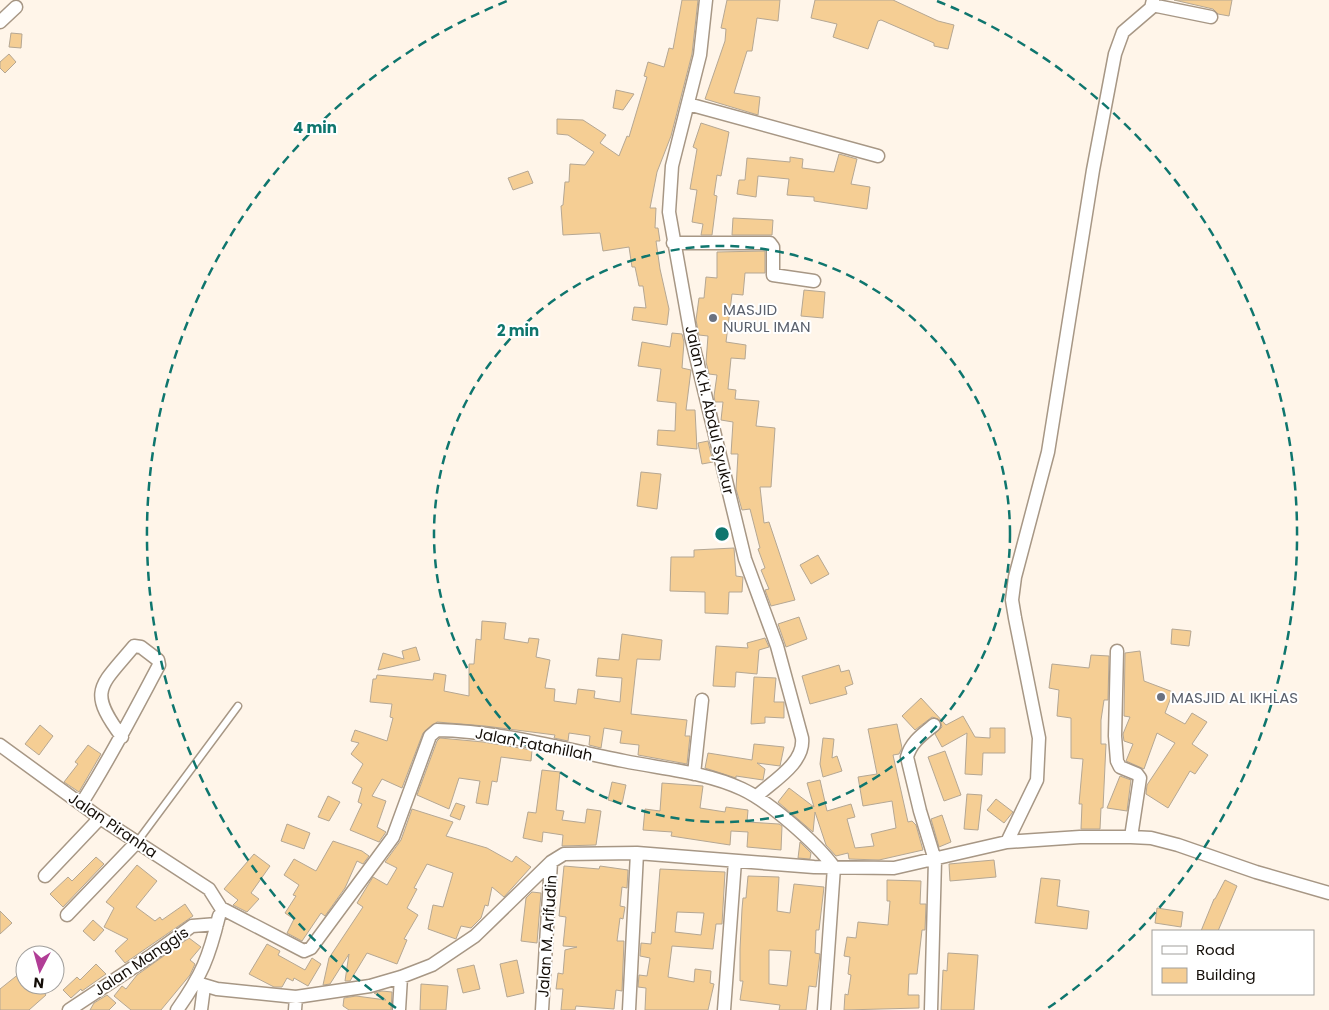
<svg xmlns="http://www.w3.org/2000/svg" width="1329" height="1010" font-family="Poppins,sans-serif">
  <rect width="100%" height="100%" fill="#fff5e9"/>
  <path fill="#f5ce94" stroke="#b5a793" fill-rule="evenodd" d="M682,0H698L692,54L671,136L657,172L650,208H656L655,228H658L660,241H656L660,269L669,309L667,325L632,320L634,307L646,308L643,286H639L635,267H632L629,247L603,251L600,233L563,235L561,206L563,205L565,182H569L570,164L585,165L594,152L568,135L557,134V119L583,120L606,135L600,143L619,156L627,136L629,137L647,77L644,76L648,62L664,67L669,48L673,49Z
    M727,0H780L778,21L757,18L752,51H747L734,93L760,97L758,115L705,99L725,41L726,29L721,28Z
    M815,0H893L938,21L954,25L948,49L934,46V43L881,20L878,21L868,49L833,37L837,24L811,18Z
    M1174,0H1232L1229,16L1218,14L1213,9Z
    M11,33L22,34L21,48L9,47Z
    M9,54L16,62L5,73L0,68V62Z
    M616,90L634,94L623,110L613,108Z
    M701,123L729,132L721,176L717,175L714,195L717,196L712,235H701L703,224L692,222L697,190L690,189L697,149L693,147Z
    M839,154L857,159L851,184L870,187L867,209L814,201V197L787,195L789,179L758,176L756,197L737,194L739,180H745L747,158L790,162V157L803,159L802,168L834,172Z
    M528,171L533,183L513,190L508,178Z
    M733,218L773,220L772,235H732Z
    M765,251V273H745L743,295L732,294L726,342L746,345L745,359L731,358L728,389L736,390L735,399L759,401L756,426L775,428L771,487H760L764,523L769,522L795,600L771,606L765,590L769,589L761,570L765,568L758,549L760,548L750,509L742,510L736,489L738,454H731L733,422L721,420L723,402H715L714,396L717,375L709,374L706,362L708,336L699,335L696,320L699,298H704L706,277L717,278V252Z
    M804,290L825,292L823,318L801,316Z
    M672,333L682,334L684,342L682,368L691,370L686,410H695L697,449L657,445L658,430L675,431L676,403L657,401L661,369L638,366L642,342L670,347Z
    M708,441L713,462L702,464L698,443Z
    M641,472L661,474L657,509L637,506Z
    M734,548L736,576L743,577L742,592H729L728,614L705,613V592L670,591L671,557H694V550Z
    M818,555L829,574L811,584L800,565Z
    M799,617L807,639L786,647L778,624Z
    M482,621L506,623L504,639L528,643L529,638L539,639L536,657L550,660L545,688L555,689L554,701L576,704L578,689L595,691L594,698L620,702L622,678L596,676L598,658L619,660L622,634L662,640L660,660L637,659L631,714L687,720L685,736H690L687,764L638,755L639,745L620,743L622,731L604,728L601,748L589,745L590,736L569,733L568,741L554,738L555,735L485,726L437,722L423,733L402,788L382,779L372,796L386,801L377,827L386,832L379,842L350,830L362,804L358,802L362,788L352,783L363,764L351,754L359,743L351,741L355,730L387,741L393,718L390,717L392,704L370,702L373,679H376L377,675L433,680L434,673L446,675L444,691L469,696V664H474L476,639L481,640Z
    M1172,629L1191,631L1189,646L1171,644Z
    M765,638L769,647L759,650L757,674L736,672L735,687L713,686L716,646L748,648L747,643Z
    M416,647L420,660L378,670L383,653L404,659L402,651Z
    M1140,651L1144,681L1173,692L1165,713L1185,724L1192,713L1207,722L1192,744L1208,755L1195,774L1190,771L1168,808L1146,794L1147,785L1175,743L1157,733L1144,769L1126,761L1133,744L1124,741L1123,734L1130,717L1124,716L1125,653Z
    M1091,655L1109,656L1108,700H1104L1101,720V744H1106L1103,808H1101L1100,829H1081L1082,804H1079L1083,759L1071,758V718L1057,716L1059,690L1049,688L1052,664L1089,668Z
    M839,665L841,672L849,670L853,684L845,687L847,694L810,704L802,676Z
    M754,677L776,678L774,702H784V718L765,717V723L751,724Z
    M921,698L946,725L963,716L975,737L990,738V728H1005V753H983L982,775L965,774L967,733L942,747L935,734L942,727L940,720L932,717L915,730L902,716Z
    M897,724L902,748L899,754L893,755L908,822L912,821L916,825L923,850L879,860L849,859L848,853L836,856L826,845L815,812L813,832L778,802L789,788L814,807L807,783L820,780L827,811L851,804L855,817L847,819L855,848L874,846L871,834L896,828L892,801L863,806L858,777L877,774L868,729Z
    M40,725L53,736L39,755L25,744Z
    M440,738L483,742L532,750L531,761L501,757L497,782L492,781L488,805L476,803L480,781L459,778L449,809L417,795L437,741Z
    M823,738L834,739L832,758L837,756L842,771L823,777L820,764Z
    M754,744L784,747L780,766L757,763L765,769L763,780L736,776V778L705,768L708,753L752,760Z
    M88,745L101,754L79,792L64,782L78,764L75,762Z
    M945,751L961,795L944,801L928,757Z
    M542,770L560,772L556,810L564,811L562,820L585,823L587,809L601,811L596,845L562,846L563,835L543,832L542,842L523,838L528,812L536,813Z
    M1120,776L1131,780L1127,811L1107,808Z
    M612,782L626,785L622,804L608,800Z
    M662,783L703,786L700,808L725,812L726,807L748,810L747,822L779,824L782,826L781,850L747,847L748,832L731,831L730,845L671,836L672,832L643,830L645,809L660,811Z
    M967,794L982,795L978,830L964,829Z
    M328,796L340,802L329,821L318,817Z
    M996,799L1013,812L1004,823L987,810Z
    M456,803L465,806L460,820L450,816Z
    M412,809L453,822L446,836L487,848L512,862L516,856L531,867L504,897L492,887L488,906L485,905L481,918L471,928L461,926L456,939L428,929L433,905L443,907L453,873L427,864L414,888L417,889L407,908L418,915L404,939L407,940L397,964L367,953L350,981H345L349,954L330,984L323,985L329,958L363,907L357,903L368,885L373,877L387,885L397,868L385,862L401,840Z
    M942,815L951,842L939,847L931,819Z
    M287,824L310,833L304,849L281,841Z
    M333,841L362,851L369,856L363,864L357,861L345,888L325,916L321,913L302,941L287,933L294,919L285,913L296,896L293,895L299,885L284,875L294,859L316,871Z
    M800,842L811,853L810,859L798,858Z
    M254,854L270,866L251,893L259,899L247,912L233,905L238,900L224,889Z
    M96,857L104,864L63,907L50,894L68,877L72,881Z
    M994,860L996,877L950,881L949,864Z
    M137,865L157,881L136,907L155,921L160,917L162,920L185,904L193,916L125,963L115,951L128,939L104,927L114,908L106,902Z
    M564,866L599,869L600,866L628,870L627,888L622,887L620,906L625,907L623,919L620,918L617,941H624L622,991L616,990L614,1009L576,1006L575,1010H561L563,989H556L558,973L563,974L565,950L577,947L563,946L566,917L559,916Z
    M660,869L725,872L722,924H716L713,949L672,946L668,977L694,982L695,969L711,971L710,983L714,984L708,1010H645L646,988L638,987L639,975L647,976L650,958L640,956L641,943L651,944L652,932L655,933ZM677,912L704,913L701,935L675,932Z
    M748,876L779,877L777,911L790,913L794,884L824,887L819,930H816L815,953L820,954L816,987L809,986L806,1010H779L780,1005L740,1000L743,981H740V949L742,909L743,898H746ZM769,950L791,951L787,986L769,984Z
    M1041,878L1060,880L1057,906L1089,911L1087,929L1035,923Z
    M887,880L921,881L920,904H926L925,930H922L917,974H909L908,995H919V1008L844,1010L845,994L848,995L851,975L848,974L850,957L844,956L847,937L856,938L858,922L888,925L890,901H887Z
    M1225,880L1237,886L1218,931H1201L1214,899H1215Z
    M532,892L541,893L537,943L521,941L526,898Z
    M1157,908L1183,912L1181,927L1155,923Z
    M0,911L12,923L0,934Z
    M93,920L104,930L94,941L83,931Z
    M189,938L201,947L190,960L195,964L190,975L161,1010H131L114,996L122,986L126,989L137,975Z
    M267,944L280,951L278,955L305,970L312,958L321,964L308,986L294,978L293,981L287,978L282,987H274L249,974Z
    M948,953L978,955L974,1010H941L943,970L947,971Z
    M517,960L524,993L507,997L500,964Z
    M96,964L106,974L82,991L81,989L71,998L63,990L77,977L80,980Z
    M474,965L480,989L463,993L457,969Z
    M25,969V985H38L46,995L29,1010H0V989Z
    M421,984L448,986L446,1010H420Z
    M382,991L392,992L391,1010H349L343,1006L344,998L356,996L386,1000L374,993Z
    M107,995L116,1003L109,1010H90L94,1003Z"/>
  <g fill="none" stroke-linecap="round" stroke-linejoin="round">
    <defs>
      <path id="lane" d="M137,842L238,706"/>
      <path id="street" d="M706,0L700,55L672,166L669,212L691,336L745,559L777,646L802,738C805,763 773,781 757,796
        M1152,5L1211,17
        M0,22L16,7
        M688,104L878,156
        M673,243H770L773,247V275L814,281
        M1117,651L1115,736L1117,761L1120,767L1137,774L1140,778L1131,837
        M0,745L100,818L209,889L221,908L304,951L311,948L393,837L430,736L437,730C500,731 562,749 624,761C663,769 706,772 742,789C770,802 816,843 834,867L824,1010
        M694,774L702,700
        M81,804C110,759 134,712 159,665L158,660L141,647L134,646C100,687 87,690 122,737
        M1007,842L1037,780L1039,738L1015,618L1012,600L1015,577L1048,452L1093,170L1115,54L1123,32L1151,8L1153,0
        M45,876L100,818
        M67,915L137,842
        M197,983L217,989L296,997L370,986L401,977L432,965L475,936L551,862L564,854L637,853L814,867L894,868L1007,842L1080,837H1131L1151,838L1178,845L1256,872L1329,893
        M69,1010L149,957L192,926L217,924
        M177,1010C202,975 209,957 219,916
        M201,1010L204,987
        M295,1010L296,997
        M399,1010L401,977
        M542,1010L551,862
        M629,1010L637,853
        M724,1010L735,861
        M931,1010L935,860L920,811L907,757C911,742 923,734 934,725"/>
    </defs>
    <use href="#lane" stroke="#a79785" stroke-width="9"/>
    <use href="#street" stroke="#a79785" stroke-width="15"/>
    <use href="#lane" stroke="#fff" stroke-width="6"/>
    <use href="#street" stroke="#fff" stroke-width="12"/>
  </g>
  <g fill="none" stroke="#0f766e" stroke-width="2.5" stroke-dasharray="9 6">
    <circle cx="722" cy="534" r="288"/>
    <path d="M396 1008A575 575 0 0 1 507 1M937 1A575 575 0 0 1 1048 1008"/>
  </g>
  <g fill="#6b7280" stroke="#fff" stroke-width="2">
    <circle cx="713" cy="318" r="5"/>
    <circle cx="1161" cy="697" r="5"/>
  </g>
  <g text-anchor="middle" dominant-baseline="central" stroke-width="4" stroke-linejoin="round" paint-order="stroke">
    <g font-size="15" fill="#5b616d" stroke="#fff" text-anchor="start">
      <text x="723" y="309">MASJID<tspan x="723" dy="17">NURUL IMAN</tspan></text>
      <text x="1171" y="697">MASJID AL IKHLAS</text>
    </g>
    <g font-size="15" fill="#140e08" stroke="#fff">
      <text transform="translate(710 410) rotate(77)">Jalan K.H. Abdul Syukur</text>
      <text transform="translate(534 744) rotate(11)">Jalan Fatahillah</text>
      <text transform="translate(113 825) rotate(34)">Jalan Piranha</text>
      <text transform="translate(547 936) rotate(-86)">Jalan M. Arifudin</text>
      <text transform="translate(141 961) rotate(-34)">Jalan Manggis</text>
    </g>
  </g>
  <circle cx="722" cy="534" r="8" fill="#0f766e" stroke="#fff" stroke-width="2.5"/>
  <g font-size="15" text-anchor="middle" font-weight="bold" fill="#0f766e" stroke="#fff" stroke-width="4" stroke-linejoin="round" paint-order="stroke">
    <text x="315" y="133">4 min</text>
    <text x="518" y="336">2 min</text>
  </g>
  <rect x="1152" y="930" width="162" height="65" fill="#ffffff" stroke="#a19f9c"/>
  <rect x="1162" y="946" width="25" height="8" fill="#ffffff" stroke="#a19f9c"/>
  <text x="1196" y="955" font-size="15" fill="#140e08">Road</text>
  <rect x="1162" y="968" width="25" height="15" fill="#f5ce94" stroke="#a19f9c"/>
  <text x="1196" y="980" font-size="15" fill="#140e08">Building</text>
  <g transform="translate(40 970) rotate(186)"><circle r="24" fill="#ffffff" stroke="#a19f9c"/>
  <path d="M0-4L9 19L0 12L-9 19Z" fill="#b13d96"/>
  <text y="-8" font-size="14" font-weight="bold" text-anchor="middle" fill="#140e08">N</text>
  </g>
</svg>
